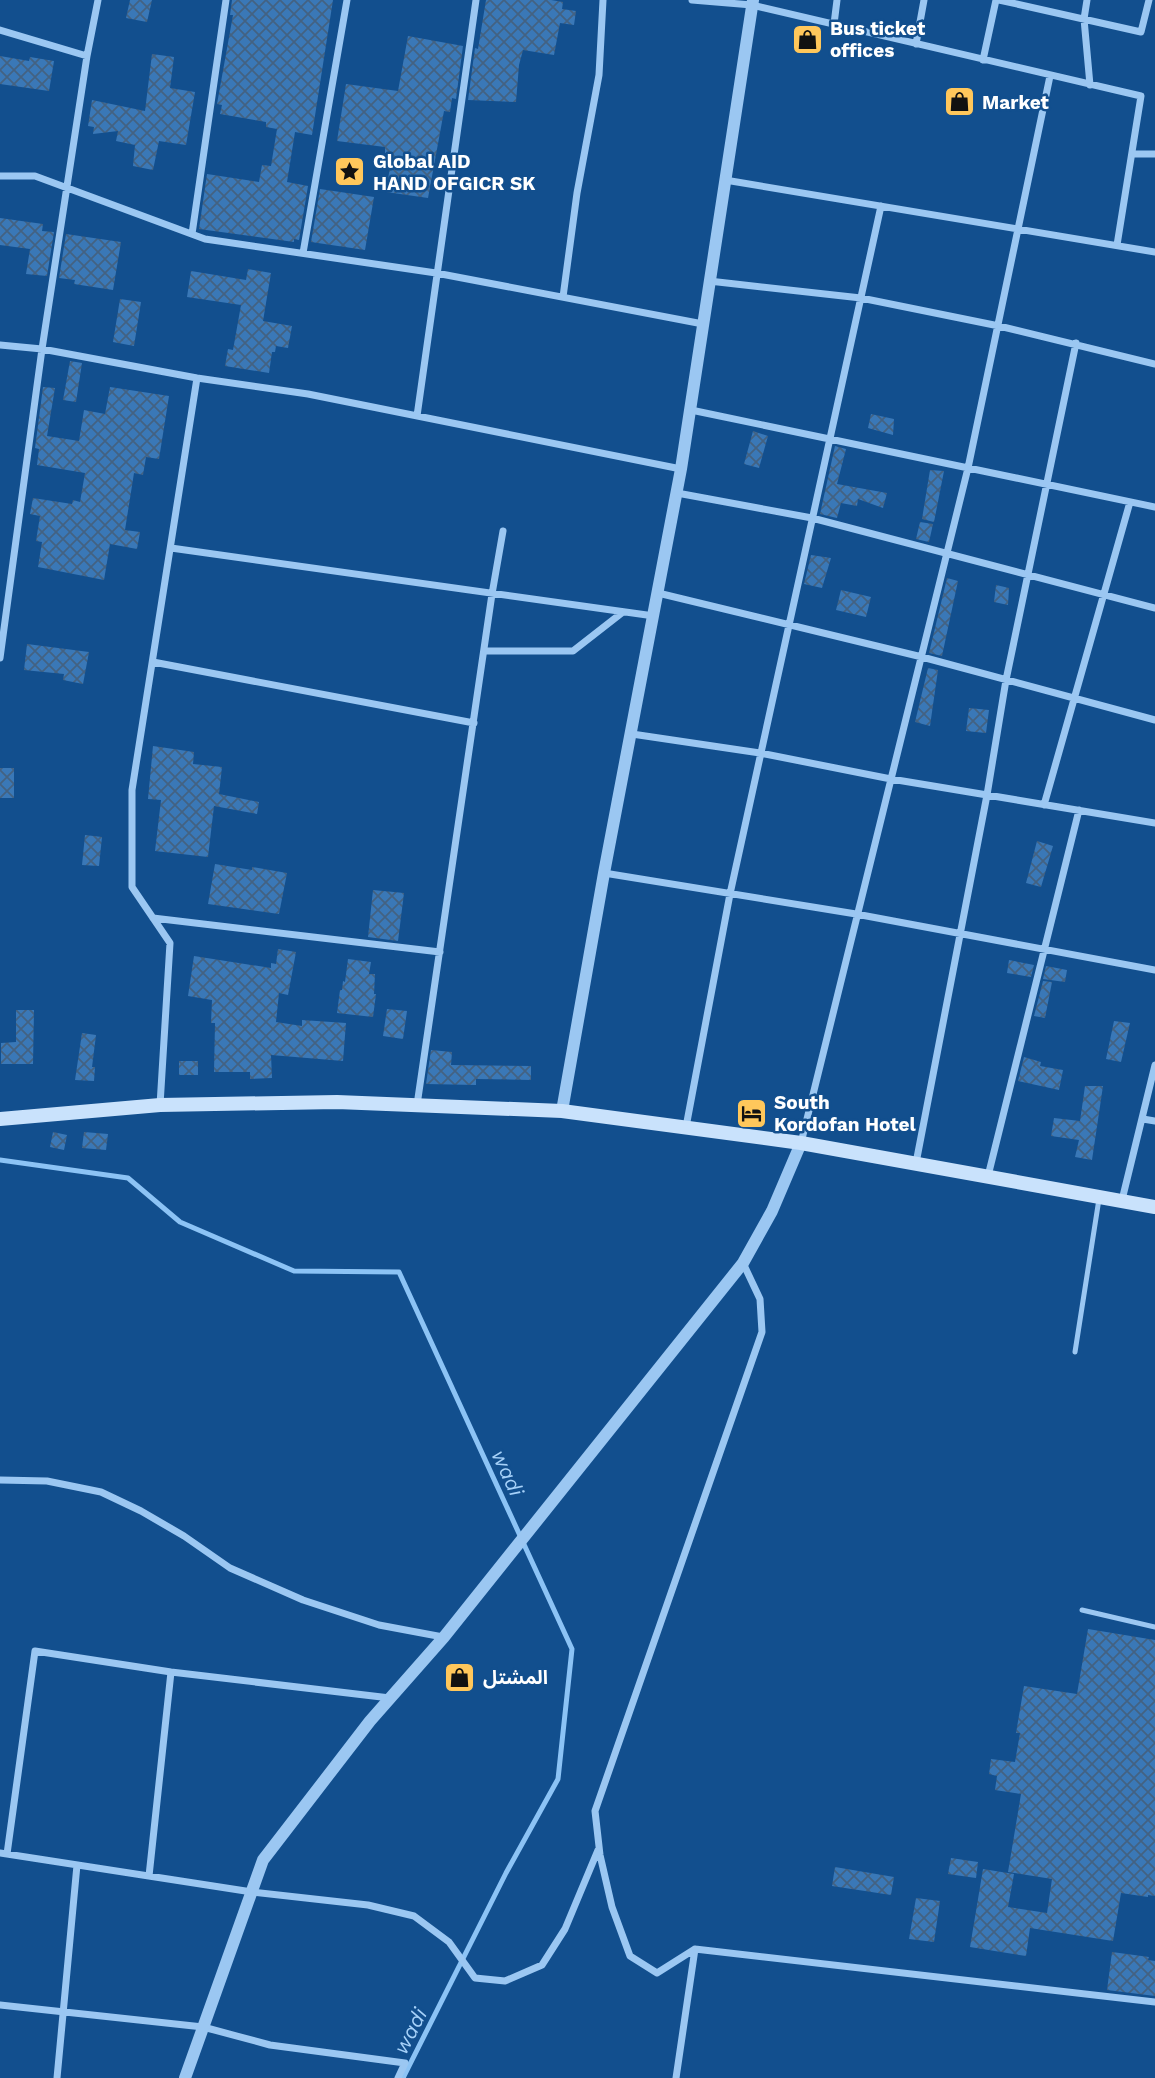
<svg xmlns="http://www.w3.org/2000/svg" width="1155" height="2078" font-family="'Work Sans','Noto Sans Arabic',sans-serif">
  <defs>
    <pattern id="building-cross-hatch" width="8" height="8" patternUnits="userSpaceOnUse" patternTransform="scale(1.75)"><rect width="8" height="8" fill="#3a78b7"/><path d="M0 0l8 8M0 8l8-8" fill="none" stroke="#436282"/></pattern>
  </defs>
  <rect width="100%" height="100%" fill="#124f8e"/>
  <g fill="none" stroke-linecap="round" stroke-linejoin="round">
    <path stroke="#8cc3f5" stroke-width="5" d="M0,1160L128,1178L180,1222L294,1271L399,1272L572,1649L558,1779L506,1873L403,2078"/>
  </g>
  <path fill="url(#building-cross-hatch)" d="M130,0H152L147,22L126,18Z
    M232,0H333L312,135L295,132L287,182L308,186L299,240L294,239V242L199,229L207,174L259,182L262,165L271,166L277,129L266,127V122L220,114L222,105L217,104L233,15H230Z
    M486,0H551L563,2L562,9L576,11L574,25L560,23L554,55L523,50L519,65L516,102L468,100L475,48L478,49Z
    M408,36L463,46L456,99L452,98L450,112L444,111L428,198L386,192L392,154L385,153V147L337,141L346,84L398,91Z
    M152,54L174,57L170,88L195,92L186,145L159,141L153,170L133,166L135,145L116,141L118,131L93,134L94,127L88,126L92,100L145,111Z
    M0,56L29,61L30,57L54,61L49,91L0,84Z
    M320,189L374,197L365,250L311,242Z
    M0,218L43,224L42,231L54,232L47,276L26,274L30,249L0,245Z
    M66,234L121,242L113,290L74,284L75,280L59,278Z
    M248,269L271,273L263,321L292,326L288,348L276,346L275,352H272L269,373L225,366L228,349L233,350L241,305L187,297L191,271L246,280Z
    M120,299L141,302L134,346L113,342Z
    M70,361L82,363L76,402L63,400Z
    M43,387L55,388L47,436L79,441L84,410L105,414L110,387L169,396L159,459L146,457L143,475L134,473L125,530L140,532L137,549L110,544L104,580L38,567L42,542L36,541L40,516L30,514L33,498L72,504L73,500L80,502L85,473L37,465L39,449L35,448Z
    M871,414L894,419L893,435L868,428Z
    M753,431L768,436L759,468L744,464Z
    M835,446L846,449L837,484L887,493L883,508L858,499L857,506L841,503L837,518L820,514Z
    M930,470L944,471L934,522L922,519Z
    M920,522L933,524L929,542L916,539Z
    M811,555L831,558L822,588L804,584Z
    M947,578L958,581L942,656L929,653Z
    M996,585L1009,588L1008,605L994,602Z
    M841,590L871,597L866,617L836,610Z
    M27,644L89,652L83,684L63,680L64,674L24,670Z
    M928,668L938,670L930,726L915,722Z
    M969,708L989,710L986,733L966,731Z
    M153,746L194,752L193,764L222,767L219,794L259,802L257,814L214,806L208,857L155,851L161,800L148,799Z
    M0,768H14V798H0Z
    M85,835L102,837L99,866L82,865Z
    M1037,841L1053,846L1041,887L1026,883Z
    M215,864L252,870V867L287,873L279,914L208,904Z
    M373,890L404,893L398,941L368,937Z
    M278,949L296,952L288,995L279,993L276,1022L302,1026V1020L346,1023L343,1061L271,1055L272,1078L250,1079V1072H214L215,1023H211L212,1000L188,996L194,956L271,968V963L276,964Z
    M348,959L371,962L369,974H375L374,994H376L373,1017L337,1013L340,990H342L343,981L345,982Z
    M1009,960L1034,965L1031,977L1007,973Z
    M1046,966L1067,970L1065,982L1043,979Z
    M1043,981L1052,982L1045,1018L1034,1016Z
    M387,1009L407,1011L403,1039L383,1036Z
    M16,1010H34L33,1064H1V1043L16,1042Z
    M1114,1021L1130,1023L1121,1062L1106,1059Z
    M82,1033L96,1035L92,1067H95L94,1081L75,1080Z
    M431,1050L452,1052L451,1065L531,1066V1080L476,1079V1085L426,1084Z
    M1024,1057L1041,1062L1040,1066L1063,1070L1059,1090L1018,1081Z
    M179,1061H198V1075H179Z
    M1085,1086H1103L1092,1160L1075,1157L1079,1140L1051,1136L1054,1118L1080,1121Z
    M53,1132L67,1135L64,1150L50,1147Z
    M84,1132L108,1134L106,1150L82,1148Z
    M1088,1629L1155,1640V1896L1148,1895V1897L1121,1893L1113,1941L1030,1928L1026,1956L970,1947L983,1869L1014,1874L1008,1907L1047,1913L1052,1879L1008,1872L1021,1794L995,1790L997,1776L989,1774L991,1759L1015,1762L1020,1733H1016L1024,1686L1077,1694Z
    M951,1858L978,1862L976,1878L948,1874Z
    M835,1867L894,1877L891,1895L832,1886Z
    M916,1898L940,1901L934,1942L909,1939Z
    M1112,1952L1149,1957L1148,1960L1155,1961V1996L1107,1990Z"/>
  <g fill="none" stroke-linecap="round" stroke-linejoin="round">
    <path stroke="#9bc7f2" stroke-width="5" d="M1075,1352L1099,1199
      M1082,1610L1155,1627"/>
    <path stroke="#9bc7f2" stroke-width="7" d="M692,0L752,5L1141,96L1117,245
      M999,0L1141,32L1149,0
      M1087,0L1084,19L1090,85
      M834,24L837,0
      M0,30L87,56
      M916,44L924,0
      M983,60L996,0
      M1132,154H1155
      M0,176H35L205,239L436,273L703,324
      M725,180L1155,252
      M192,234L226,0
      M303,253L347,0
      M709,281L861,298L999,326L1155,364
      M563,297L577,193L599,75L603,0
      M0,345L42,349L197,378L308,394L681,469
      M691,410L1155,507
      M417,416L476,0
      M677,493L812,518L1155,608
      M171,548L654,616
      M658,593L922,657L1155,720
      M484,651H573L623,612
      M0,658L42,349L87,56L98,0
      M153,662L474,723
      M632,734L760,753L891,779L1155,823
      M1044,805L1130,502
      M604,873L856,914L1155,970
      M153,918L440,952
      M160,1105L170,943L132,887V790L197,378
      M417,1105L492,594L503,531
      M1143,1119L1155,1121
      M686,1127L730,894L881,206
      M801,1143L968,468L1050,76
      M916,1163L987,795L1006,680L1076,343
      M988,1176L1079,810
      M1122,1200L1155,1065
      M743,1263L760,1299L762,1332L595,1811L600,1855L612,1907L630,1956L657,1973L695,1949L1155,2002
      M0,1480L47,1481L101,1492L141,1511L184,1536L230,1568L303,1600L379,1625L443,1637
      M0,1853L252,1892L368,1905L414,1916L449,1942L475,1978L505,1981L542,1965L565,1929L598,1850
      M7,1854L35,1651L171,1672L390,1698
      M149,1876L171,1672
      M0,2005L203,2027L270,2045L405,2063L398,2078
      M57,2078L77,1865
      M676,2078L695,1949"/>
    <path stroke="#9bc7f2" stroke-width="12" d="M562,1111L604,873L681,469L753,0
      M185,2078L263,1860L370,1721L444,1637L743,1263L772,1211L801,1143"/>
    <path stroke="#c9e2fc" stroke-width="14" d="M0,1119L160,1105L337,1102L562,1111L801,1143L1155,1207"/>
  </g>
  <defs>
    <symbol id="shop-square" viewBox="-11 -11 22 22"><rect x="-9" y="-9" width="18" height="18" rx="4" fill="#ffc75b" stroke="#124f8e"/><path d="M-5-2.5h2.3a2.7 3.5 0 0 1 5.4 0H5L5.5 6h-11ZM-1.5-2.5h3a1.5 2.3 0 0 0-3 0Z" fill="#111"/></symbol>
    <symbol id="sight-square" viewBox="-11 -11 22 22"><rect x="-9" y="-9" width="18" height="18" rx="4" fill="#ffc75b" stroke="#124f8e"/><path d="M0-6L1.8-2.2L6-1.7L2.9 1.2L3.7 5.4L0 3.3L-3.7 5.4L-2.9 1.2L-6-1.7L-1.8-2.2Z" fill="#111"/></symbol>
    <symbol id="hotel-square" viewBox="-11 -11 22 22"><rect x="-9" y="-9" width="18" height="18" rx="4" fill="#ffc75b" stroke="#124f8e"/><path d="M-6-4.5h1.5V1H6V5H4.5V3h-9V5H-6ZM-4 0a1.8 1.8 0 1 1 3.6 0ZM.5 0V-2.5h3Q6-2.5 6 0Z" fill="#111"/></symbol>
  </defs>
  <g fill-rule="evenodd">
    <use href="#shop-square" x="790" y="22" width="35" height="35"/>
    <use href="#shop-square" x="942" y="84" width="35" height="35"/>
    <use href="#sight-square" x="332" y="154" width="35" height="35"/>
    <use href="#hotel-square" x="734" y="1096" width="35" height="35"/>
    <use href="#shop-square" x="442" y="1660" width="35" height="35"/>
  </g>
  <g text-anchor="middle" dominant-baseline="central" stroke-width="5" stroke-linejoin="round" paint-order="stroke">
    <g font-size="19" font-weight="bold" fill="#fff" stroke="#124f8e" text-anchor="start">
      <text x="830" y="28">Bus ticket<tspan x="830" dy="22">offices</tspan></text>
      <text x="982" y="102">Market</text>
      <text x="373" y="161">Global AID<tspan x="373" dy="22">HAND OFGICR SK</tspan></text>
      <text x="774" y="1102">South<tspan x="774" dy="22">Kordofan Hotel</tspan></text>
      <text x="483" y="1677">المشتل</text>
    </g>
    <g font-size="21" font-style="italic" fill="#a6d1f9" stroke="#124f8e">
      <text transform="translate(508 1473) rotate(65)">wadi</text>
      <text transform="translate(410 2031) rotate(-63)">wadi</text>
    </g>
  </g>
</svg>
